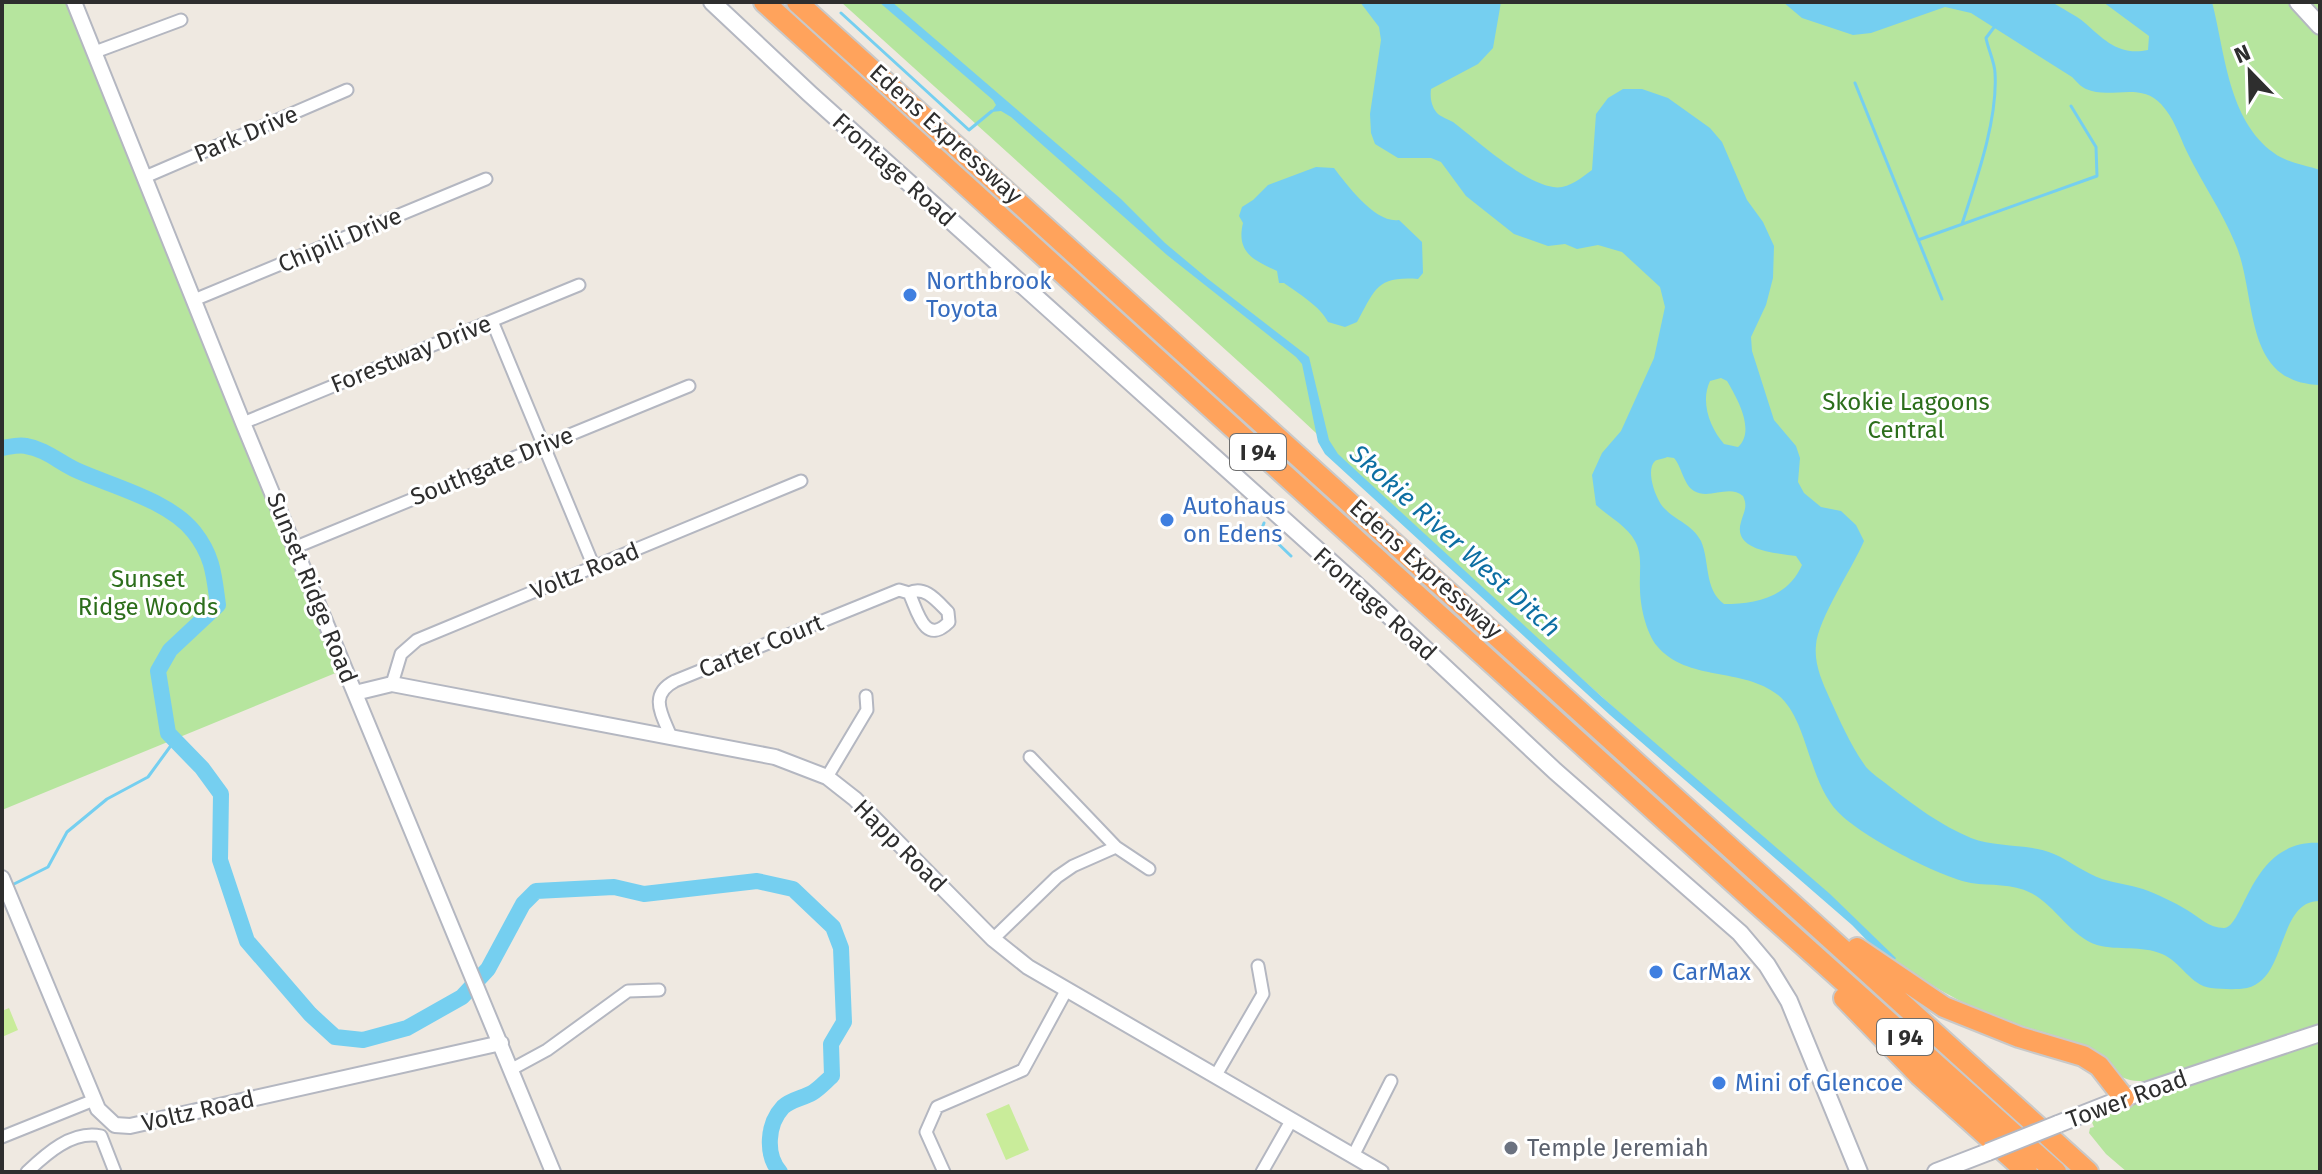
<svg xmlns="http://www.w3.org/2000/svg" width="2322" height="1174" font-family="'Fira Sans',sans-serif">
  <rect width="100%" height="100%" fill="#efe9e1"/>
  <path fill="#b6e59e" d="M2,2H65L338,672L2,810Z
    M841,2H2320V1026L2155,1079C2113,1089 2112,1060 2080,1045C2058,1035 2033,1030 2009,1022C1967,1007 1930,986 1895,960L1377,495L1316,433L1270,390Z
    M2320,1040V1172H2127L2106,1154L2089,1133L2090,1128L2094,1127L2091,1120L2151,1096Z"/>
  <path fill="#c9ec9a" d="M9,1008L18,1030L2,1037V1011Z
    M1009,1104L1029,1150L1006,1160L986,1114Z"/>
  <path fill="#75cff0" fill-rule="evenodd" d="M879,2H892L1121,199L1165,243L1208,279L1309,357L1329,440L1338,454L1602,697L1830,894L1896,958L1893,962L1887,956L1884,958L1852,925L1610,715L1325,454L1318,442L1302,364L1296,357L1167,255L1011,117L1001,111L991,112L996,105L993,100Z
    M1360,2H1501L1493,48L1478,64L1431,89C1430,97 1431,106 1437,113C1441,117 1448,119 1453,122C1478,141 1522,182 1553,187C1567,190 1581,178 1592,170L1596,114L1608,98L1623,89H1642L1668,98L1710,128L1722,142L1747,200L1763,222L1774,246L1773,278L1766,305L1751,337L1752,351L1774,420L1796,446L1800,458L1798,482L1804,493L1821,507L1841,511L1856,525L1864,541C1852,569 1818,619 1816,645C1814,664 1822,681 1829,697C1840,721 1851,746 1866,767C1872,774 1882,780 1889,786C1915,806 1940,825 1971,838C1996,848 2028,843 2054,854C2070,861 2085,873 2102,879C2115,883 2130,885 2143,889C2157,894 2174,902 2187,910C2199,917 2209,928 2224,928C2245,927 2250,839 2320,843V901C2277,900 2288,979 2247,988C2236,990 2222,989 2211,988C2191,986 2180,961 2162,954C2141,945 2119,951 2097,945C2071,937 2055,905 2031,893C2012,883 1991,886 1971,883C1939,877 1861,836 1838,812C1808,781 1808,719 1778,695C1743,667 1687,682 1657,646C1646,633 1640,605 1640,589C1639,572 1643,556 1635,541C1627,526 1608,516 1596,505L1592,475L1602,453L1621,431L1654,358L1665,307L1660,287L1622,252L1598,245L1577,249L1565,244L1548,246L1514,234L1466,196L1441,162L1431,158H1398L1375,144L1371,133L1370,114L1381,40L1379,27ZM1721,378L1727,381C1737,398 1756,431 1738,447L1724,444C1710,428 1700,402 1710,381ZM1667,457L1674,458C1682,467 1683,484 1694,491C1709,500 1729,484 1743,496C1748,507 1744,511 1741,522C1732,551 1777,553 1796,556L1802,565C1788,597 1756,604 1724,604C1704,589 1710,562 1701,541C1692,524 1676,521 1664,508C1656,500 1645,470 1655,461C1656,460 1666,458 1667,457Z
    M1783,2H2052C2062,9 2076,15 2085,23C2105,41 2120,56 2148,50L2149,36L2103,2H2212C2225,52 2228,120 2274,153C2285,162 2306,165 2320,170V385C2241,383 2258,295 2235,243C2222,211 2202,183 2187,152C2179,135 2174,118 2161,104C2140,81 2110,100 2086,89C2081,87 2076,81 2072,77L1971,13L1945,7L1871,33L1853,35L1802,18Z
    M1316,167L1334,168C1347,185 1376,224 1399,220L1422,242L1423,273L1418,279C1375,276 1375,291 1357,322L1345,327L1328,322C1321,307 1298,293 1284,283H1279L1277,271C1253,260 1236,252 1243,223L1239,216L1242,207L1253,200L1268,185Z"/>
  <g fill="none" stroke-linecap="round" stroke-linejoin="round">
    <path stroke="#75cff0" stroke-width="3" d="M841,13L969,130L992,111
      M1855,83L1942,299
      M1962,224C1976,181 1998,120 1995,73C1995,63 1988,49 1986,38L1995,26
      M1918,240L2097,176L2096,147L2071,106
      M1264,523L1262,528L1291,556
      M12,885L48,867L67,832L107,799L148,777L175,740"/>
    <path stroke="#75cff0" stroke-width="16" d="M2,448C9,447 19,444 26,446C45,449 59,462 76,470C111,486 169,500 194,532C213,556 214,575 218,605L170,650L158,671L168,733L202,768L221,794L220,860L247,941L310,1014L335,1037L363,1040L407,1028L462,997L488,969L523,904L536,891L614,887L644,894L757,881L793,889L833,927L841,948L844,1022L831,1044L832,1076C825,1082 819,1089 812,1093C803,1098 790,1100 783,1107C767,1124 765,1155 780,1172"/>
    <defs>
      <path id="minor" d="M95,52L181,20
        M145,177L347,90
        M194,300L486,179
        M492,321L594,567
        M243,423L579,285
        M296,547L689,386
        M392,684L401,654L417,640L801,481
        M671,737C662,714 648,695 675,681L899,590L909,593C925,585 937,601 948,612L949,622C924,647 917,609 909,593
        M1030,757L1116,847L1149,869
        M827,777L867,710L866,696
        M993,939L1057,877L1073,866L1116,847
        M512,1069L547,1050L628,991L659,990
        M1216,1075L1263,994L1258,966
        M101,1136L115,1172
        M2,1137L94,1100
        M1353,1156L1391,1081
        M27,1172C46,1154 72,1130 101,1136
        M944,1172L926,1132L937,1107L1023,1070L1066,991
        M1262,1172L1291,1121"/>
      <path id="tertiary" d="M74,2L243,423L553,1172
        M355,693L392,684L775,757L827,777L855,799L993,939L1028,967L1381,1172
        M2,878L98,1109L115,1125L130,1126L501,1043"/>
      <path id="secondary" d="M712,2L810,94L1364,592L1555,771L1740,933L1767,965L1789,1001L1859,1172
        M2298,2L2320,26
        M2058,1124L2124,1098L2320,1033
        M1936,1172L1988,1152"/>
      <path id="motorway" d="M764,2L1754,901L2056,1172
        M797,2L2088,1172
        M1857,948L1944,1007L2019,1037L2083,1056L2099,1066L2124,1098
        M1844,998L1919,1075L2027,1172"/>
    </defs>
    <use href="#minor" stroke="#b4b7c1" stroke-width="15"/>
    <use href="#tertiary" stroke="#b4b7c1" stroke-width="18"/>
    <use href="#secondary" stroke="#b4b7c1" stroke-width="20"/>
    <use href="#motorway" stroke="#c9c9c9" stroke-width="24"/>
    <use href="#minor" stroke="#fff" stroke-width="11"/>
    <use href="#tertiary" stroke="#fff" stroke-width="14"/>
    <use href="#secondary" stroke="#fff" stroke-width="16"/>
    <use href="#motorway" stroke="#ffa35c" stroke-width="20"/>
    <defs>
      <path id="secondary-bridge" d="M1988,1152L2058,1124"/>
    </defs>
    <use href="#secondary-bridge" stroke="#b4b7c1" stroke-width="20" stroke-linecap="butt"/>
    <use href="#secondary-bridge" stroke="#fff" stroke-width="16"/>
  </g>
  <g fill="#3f7fe0" stroke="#fff" stroke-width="3">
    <circle cx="910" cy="295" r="8"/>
    <circle cx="1167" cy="520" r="8"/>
    <circle cx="1656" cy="972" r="8"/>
    <circle cx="1719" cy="1083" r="8"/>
  </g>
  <circle fill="#6b7280" stroke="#fff" stroke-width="3" cx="1511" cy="1148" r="8"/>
  <g text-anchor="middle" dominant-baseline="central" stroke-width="6" stroke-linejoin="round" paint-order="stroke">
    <g fill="#fff" stroke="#6d6d6d" stroke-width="2">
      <rect x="1230" y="434" width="56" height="36" rx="6"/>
      <rect x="1877" y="1019" width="56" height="36" rx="6"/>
    </g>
    <g font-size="22" font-weight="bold" fill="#2e2e2e">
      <text x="1258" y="452">I 94</text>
      <text x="1905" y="1037">I 94</text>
    </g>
    <g font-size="24" fill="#2e2e2e" stroke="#fff">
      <text transform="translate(246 134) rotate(-23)">Park Drive</text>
      <text transform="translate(946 134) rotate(42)">Edens Expressway</text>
      <text transform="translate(894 170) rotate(42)">Frontage Road</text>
      <text transform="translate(340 240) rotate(-23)">Chipili Drive</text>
      <text transform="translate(411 354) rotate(-22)">Forestway Drive</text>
      <text transform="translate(492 466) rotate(-22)">Southgate Drive</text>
      <text transform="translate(1426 569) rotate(42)">Edens Expressway</text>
      <text transform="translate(585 571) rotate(-22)">Voltz Road</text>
      <text transform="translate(312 588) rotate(68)">Sunset Ridge Road</text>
      <text transform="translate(1375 604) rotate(42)">Frontage Road</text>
      <text transform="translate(761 646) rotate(-22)">Carter Court</text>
      <text transform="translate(900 846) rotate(45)">Happ Road</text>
      <text transform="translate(2127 1099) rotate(-20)">Tower Road</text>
      <text transform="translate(198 1111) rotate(-13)">Voltz Road</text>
    </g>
    <g font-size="24" fill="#366cbe" stroke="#fff" text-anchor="start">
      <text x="926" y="281">Northbrook<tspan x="926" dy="28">Toyota</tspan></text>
      <text x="1183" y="506">Autohaus<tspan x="1183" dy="28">on Edens</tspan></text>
      <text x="1672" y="972">CarMax</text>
      <text x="1735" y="1083">Mini of Glencoe</text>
    </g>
    <g font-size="24" fill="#2c6e1b" stroke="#fff">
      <text x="1906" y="402">Skokie Lagoons<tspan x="1906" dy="28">Central</tspan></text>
      <text x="148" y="579">Sunset<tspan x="148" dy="28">Ridge Woods</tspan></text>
    </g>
    <g font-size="24" fill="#5b616d" stroke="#fff" text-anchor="start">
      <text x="1527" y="1148">Temple Jeremiah</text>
    </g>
    <g font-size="26" font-style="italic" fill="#0d6fa3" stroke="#fff">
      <text transform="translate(1455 541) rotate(42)">Skokie River West Ditch</text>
    </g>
  </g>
  <rect width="2322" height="1174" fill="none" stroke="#2e2e2e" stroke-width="8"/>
  <g transform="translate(2250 72) rotate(337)" stroke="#ffffff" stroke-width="6" paint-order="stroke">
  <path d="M0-6L14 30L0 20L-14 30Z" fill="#2e2e2e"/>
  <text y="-12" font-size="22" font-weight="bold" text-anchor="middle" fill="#2e2e2e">N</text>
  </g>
</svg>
